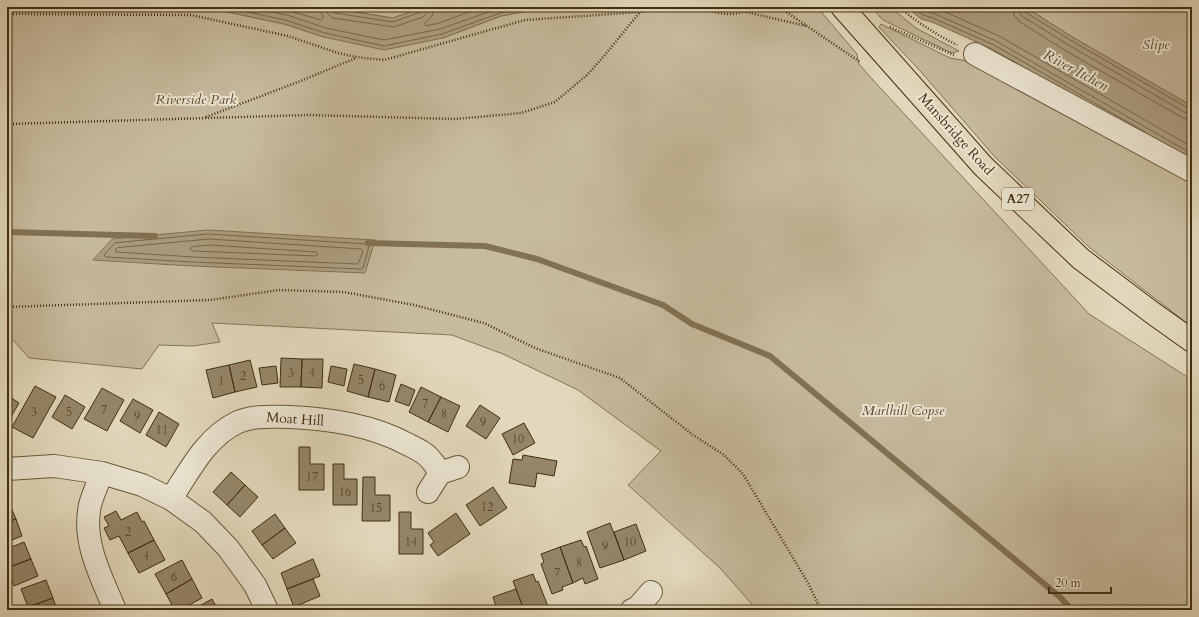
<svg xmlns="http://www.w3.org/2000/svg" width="1199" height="617" font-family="Cardo,serif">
  <rect width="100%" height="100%" fill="#e2d8bb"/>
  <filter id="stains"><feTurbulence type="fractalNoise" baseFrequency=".005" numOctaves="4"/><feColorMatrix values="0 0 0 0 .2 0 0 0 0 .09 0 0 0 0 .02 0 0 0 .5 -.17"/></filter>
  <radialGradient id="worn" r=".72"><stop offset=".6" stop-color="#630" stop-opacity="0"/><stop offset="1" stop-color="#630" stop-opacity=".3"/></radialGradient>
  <path fill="#c7bb9e" stroke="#847458" d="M7,7H204L284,24L324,37L443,38L501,16L550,7H817L857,54L859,64L873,80L1089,314L1192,380V610H757L720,568L628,485L661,451L578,390L503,354L452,335L212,323L220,342L193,346L159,345L142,369L29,358L7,333Z
    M323,7H424L393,18Z
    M871,7H890L916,28L959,51L952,53L883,20Z
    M1025,7H1192V106L1074,38Z
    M881,24L950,58L979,63L1192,184V234L1188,235L1192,276V327L1090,248L995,157L922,73L879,27Z"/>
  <path fill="#ac9e81" stroke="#827154" d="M204,7H323L393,18L424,7H550L501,16L443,38L384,50L324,37L284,24Z
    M906,7H1025L1074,38L1192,106V164L992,49L932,22L921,19Z
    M208,230L375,240L365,273L192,266L93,260L112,239Z"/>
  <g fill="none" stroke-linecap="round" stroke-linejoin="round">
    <path stroke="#776649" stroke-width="1" d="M224,7L285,20L325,33L384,46L442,34L500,13L528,7
      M247,7L287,15L326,28L384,40L440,29L503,7
      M276,7L321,20L323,18L320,7
      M326,7L327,13L333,18L394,27L423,17L427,13L428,7
      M331,7L332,11L335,13L393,22L421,12L423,10V7
      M434,7L432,16L425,23L426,26L439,23L483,7
      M912,7L923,15L933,18L994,45L1145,132
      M920,7L925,11L935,14L996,41L1192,154
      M934,7L999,36L1192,147
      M1012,7L1014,15L1020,22L1066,51L1183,118L1192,120
      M1018,7L1019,12L1022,16L1070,46L1186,113L1192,114
      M1023,7L1025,12L1072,41L1188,108L1192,109
      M208,234L367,244L369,246L363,268L361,269L192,262L106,257L104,255L115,243Z
      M209,239L361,249L363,251L359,262L357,264L193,257L117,252L115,251L117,248Z
      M209,245L316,252L318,254L316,256L193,251L190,249L192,247Z"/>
    <path stroke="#827154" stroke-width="6" d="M7,232L155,236
      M368,243L485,246L537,259L663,305L692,324L770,356L1060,597L1072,610"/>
  </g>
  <path fill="#958669" stroke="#422e11" d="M281,358L302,359L301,387H280Z
    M302,359H323L322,388L301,387Z
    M250,360L257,387L235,392L229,365Z
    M354,364L375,369L368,397L347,391Z
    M229,365L235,392L213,398L206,370Z
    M276,366L278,383L262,385L259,368Z
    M331,366L347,369L344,386L328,382Z
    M375,369L396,375L389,402L368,397Z
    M401,384L415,390L409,406L395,401Z
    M35,386L56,397L33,438L12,427Z
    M421,387L441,397L428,422L409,412Z
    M102,388L124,400L107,431L84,419Z
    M7,395L19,403L7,424Z
    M65,395L85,407L72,429L52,417Z
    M441,397L460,406L448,432L428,422Z
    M133,399L153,410L140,433L120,421Z
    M480,405L500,418L486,439L466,426Z
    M159,412L179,424L166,447L146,435Z
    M524,423L535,443L513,455L502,434Z
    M299,447H310V464H324V490H299Z
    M523,455L557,461L554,476L537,473L535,487L509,483L513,459L522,460Z
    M333,464H344V479H357V505H333Z
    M231,472L245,485L227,505L213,492Z
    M363,477H375V495H390V521H362Z
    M245,485L258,497L240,517L227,505Z
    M493,487L507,508L480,526L466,505Z
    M7,501H8L16,519L7,522Z
    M116,511L121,520L137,512L142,522L144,521L154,540L128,553L119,536L110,540L104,528L109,526L104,517Z
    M399,512H411V529H423V554H399Z
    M456,513L470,534L438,556L430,545L434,542L428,533Z
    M275,514L285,528L262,545L252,531Z
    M16,519L22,536L7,542V522Z
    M610,523L624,560L600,568L587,532Z
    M636,524L646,551L624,560L614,532Z
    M285,528L296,543L273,559L262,545Z
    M154,540L165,560L139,573L128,553Z
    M581,540L584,547L586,546L598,579L585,584L583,578L573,583L560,547Z
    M24,542L31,559L7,568V549Z
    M560,547L573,583L562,587L563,590L552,594L541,564L544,562L541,554Z
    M31,559L38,576L14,586L7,568Z
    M313,559L320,576L287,589L281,573Z
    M182,560L192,579L166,594L155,574Z
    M533,574L536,582L538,581L549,609L545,610H524L513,581Z
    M192,579L202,598L180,610H175L166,594Z
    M313,579L320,596L294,607L287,589Z
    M46,580L53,598L28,607L21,589Z
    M516,589L524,610H497L493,597Z
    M53,598L57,610H29L28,607Z
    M212,599L218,610H192Z"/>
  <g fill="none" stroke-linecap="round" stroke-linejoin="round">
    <defs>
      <path id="minor" d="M975,54L1192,171
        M7,469L54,466L102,473L142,485L171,499L203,522L228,548L255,585L267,610
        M102,473C98,483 93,494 90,505C82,542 101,576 115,610
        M428,492L440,473L458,467
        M171,499C190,470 206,437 238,422C255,415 272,417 289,417C331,419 372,425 409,445C417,449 426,453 431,460C435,464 437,469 440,473
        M632,610L638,607L651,592"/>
      <path id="major" d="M842,7L983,166L1081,259L1154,314L1192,341"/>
    </defs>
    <use href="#minor" stroke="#6a583c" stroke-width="24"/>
    <use href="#major" stroke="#422e11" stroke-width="24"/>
    <path stroke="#422e11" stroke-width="2.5" stroke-dasharray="1 2" stroke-linecap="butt" d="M701,7C722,16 735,17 756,7
      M779,7L860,62
      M899,7C917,22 935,34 957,45
      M746,12L806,26
      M7,14L191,15L288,36L338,53L356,57L384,60L525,20L640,12L660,7
      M890,27L954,55
      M206,117L298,82L356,58
      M7,124L308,115L456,119L521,113L555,102L587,75L604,56L640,12
      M7,307L210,300L279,290L344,292L414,305L484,323L535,348L620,378L693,435L724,455L743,474L808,583L821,610"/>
    <use href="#minor" stroke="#ece6d3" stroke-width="22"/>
    <use href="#major" stroke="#e2d8bb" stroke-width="22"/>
  </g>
  <g text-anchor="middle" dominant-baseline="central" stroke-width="4" stroke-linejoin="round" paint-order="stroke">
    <g font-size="12" fill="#574427">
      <text x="291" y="373">3</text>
      <text x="312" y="373">4</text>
      <text x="243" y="376">2</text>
      <text x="361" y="380">5</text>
      <text x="221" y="381">1</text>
      <text x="382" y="386">6</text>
      <text x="425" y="404">7</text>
      <text x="104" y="410">7</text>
      <text x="34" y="412">3</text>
      <text x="69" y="412">5</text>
      <text x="444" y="414">8</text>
      <text x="137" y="416">9</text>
      <text x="483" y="422">9</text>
      <text x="162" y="430">11</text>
      <text x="518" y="439">10</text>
      <text x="312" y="477">17</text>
      <text x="345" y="492">16</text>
      <text x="487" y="507">12</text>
      <text x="376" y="508">15</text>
      <text x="128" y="532">2</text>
      <text x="411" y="542">14</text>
      <text x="630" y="542">10</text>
      <text x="605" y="546">9</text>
      <text x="146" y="556">4</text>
      <text x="579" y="563">8</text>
      <text x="557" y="573">7</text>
      <text x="174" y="577">6</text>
    </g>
    <rect fill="#ece6d3" stroke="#75654b" stroke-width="1" x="1002" y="188" width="32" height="22" rx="3"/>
    <g font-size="13" font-weight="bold" fill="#422e11">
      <text x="1018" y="199">A27</text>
    </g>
    <g font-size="14" font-style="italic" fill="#5d4a2d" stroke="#ece6d3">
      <text x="1156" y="44">Slipe</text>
      <text x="196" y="99">Riverside Park</text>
      <text x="903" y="410">Marlhill Copse</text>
    </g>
    <g font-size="14" fill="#422e11" stroke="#ece6d3">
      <text transform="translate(956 134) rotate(48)">Mansbridge Road</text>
      <text transform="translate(295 419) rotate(4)">Moat Hill</text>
    </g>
    <g font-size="15" font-style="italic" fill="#5c4a2d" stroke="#ece6d3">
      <text transform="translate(1076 70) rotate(28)">River Itchen</text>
    </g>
  </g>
  <rect width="1199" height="617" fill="none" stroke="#e2d8bb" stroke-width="24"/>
  <rect x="8" y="8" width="1183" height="601" fill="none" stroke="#422e11" stroke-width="2"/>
  <rect x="12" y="12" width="1175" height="593" fill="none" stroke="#422e11"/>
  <path d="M1049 587v6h62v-6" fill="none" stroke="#422e11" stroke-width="2"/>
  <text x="1055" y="587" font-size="12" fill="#422e11" stroke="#ece6d3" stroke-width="3" paint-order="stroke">20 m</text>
  <rect width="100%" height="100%" filter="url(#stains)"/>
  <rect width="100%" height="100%" fill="url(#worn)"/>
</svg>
